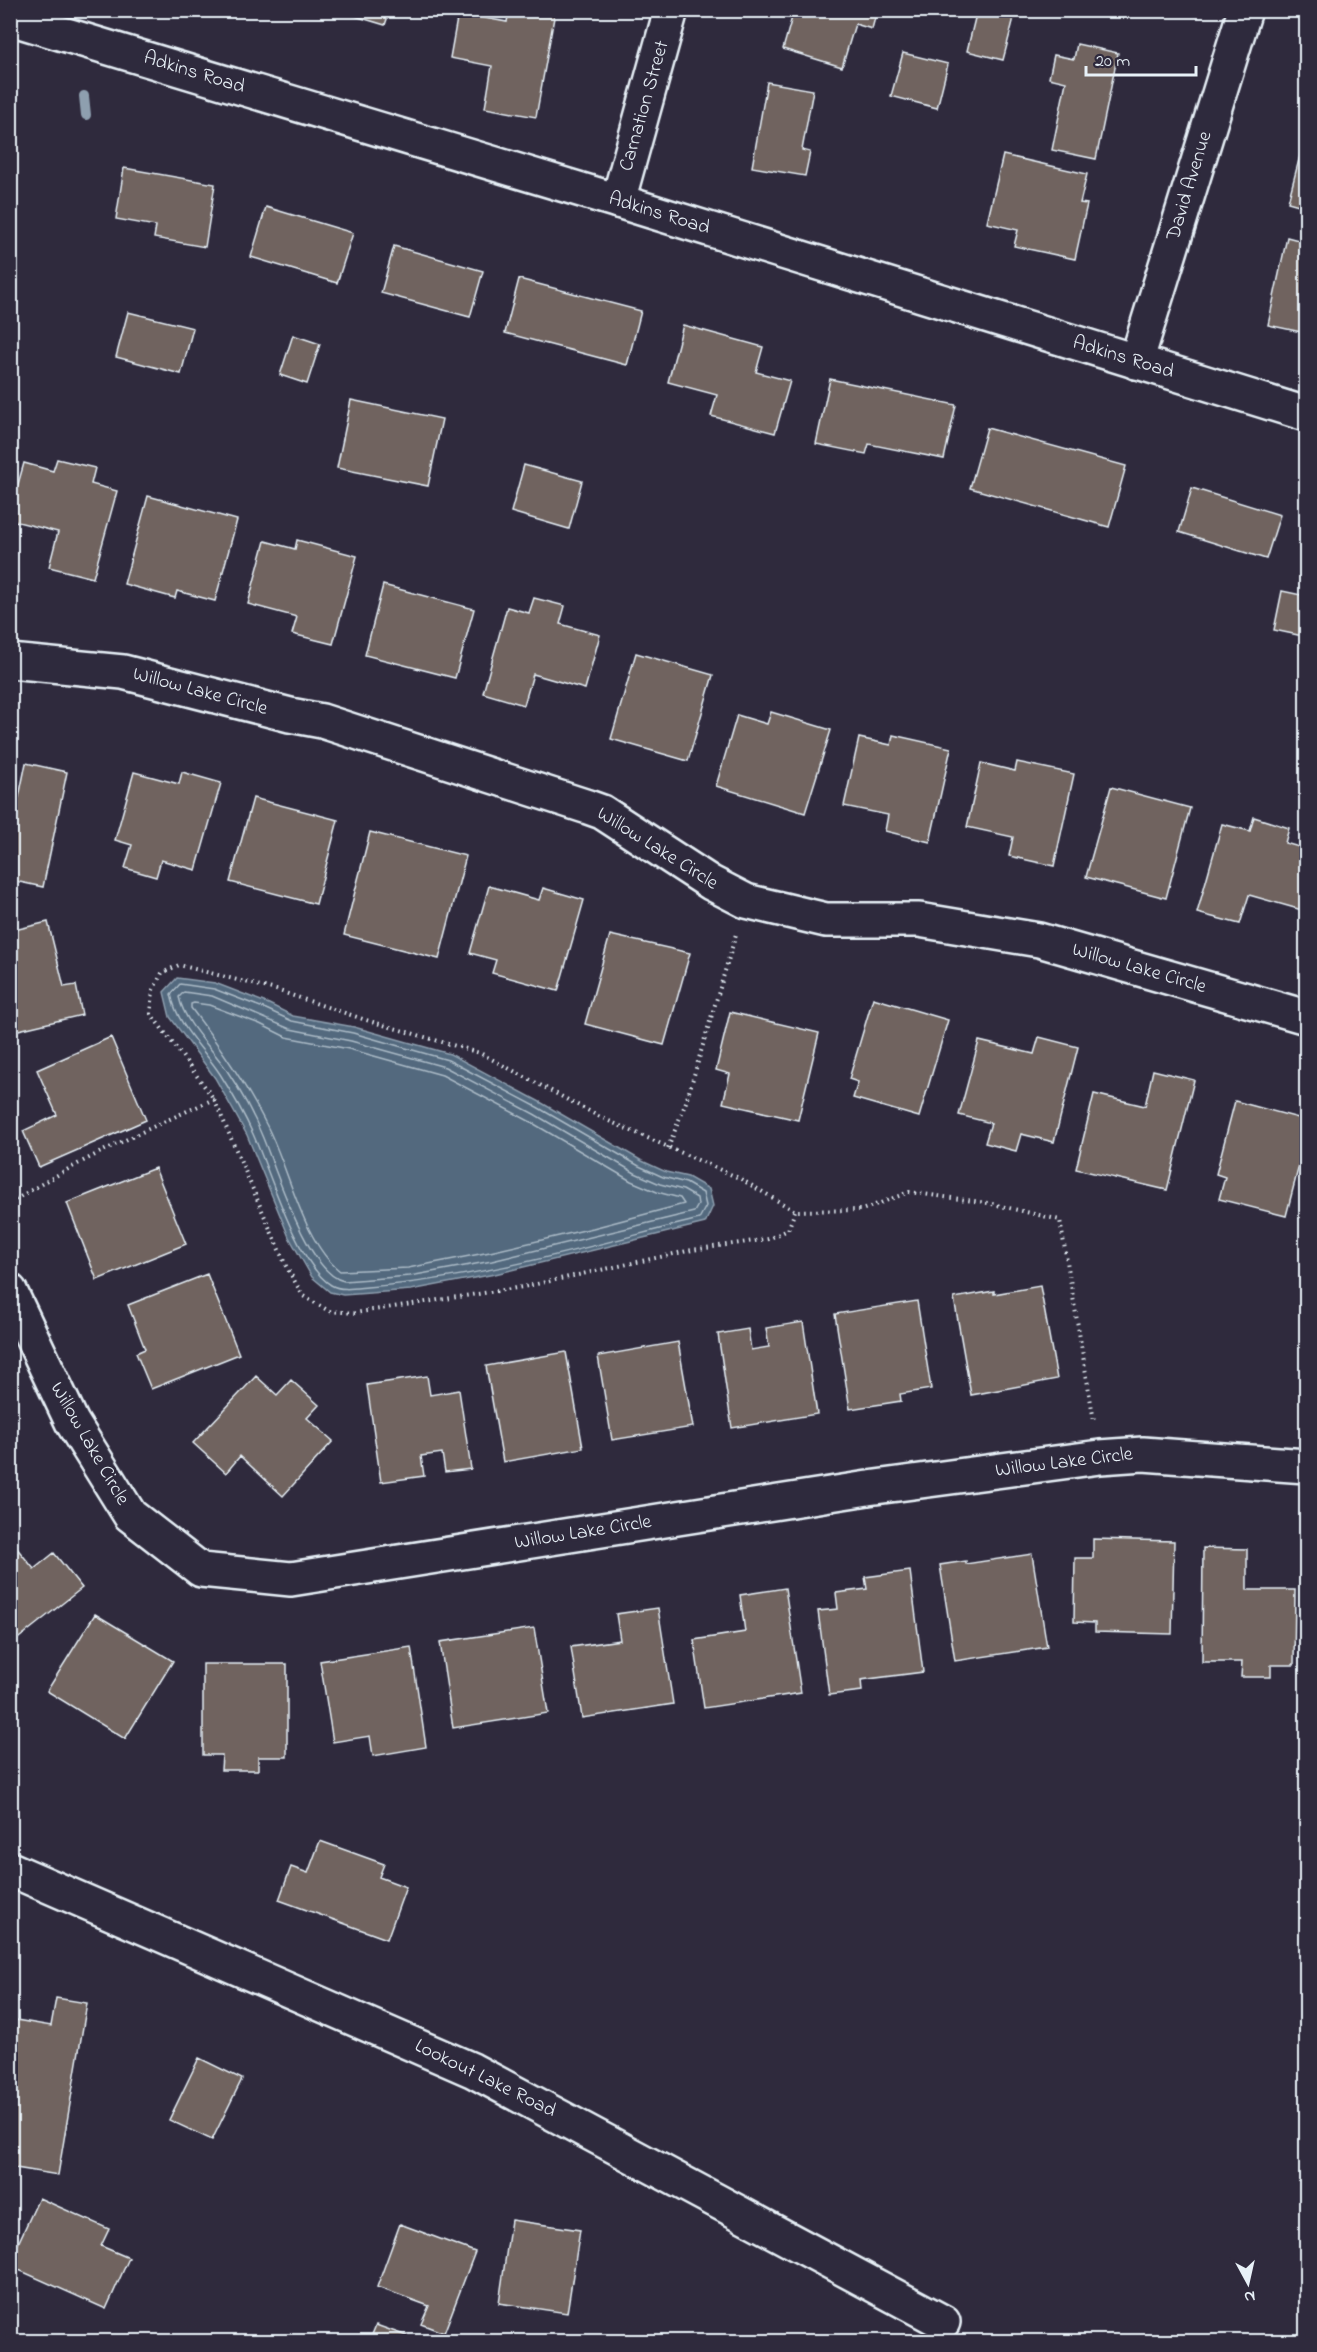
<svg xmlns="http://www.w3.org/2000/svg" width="1317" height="2352" font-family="'Indie Flower',sans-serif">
  <rect width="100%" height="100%" fill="#2f2a3d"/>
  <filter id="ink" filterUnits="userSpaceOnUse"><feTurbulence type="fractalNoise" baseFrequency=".0167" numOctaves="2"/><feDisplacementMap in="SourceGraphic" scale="12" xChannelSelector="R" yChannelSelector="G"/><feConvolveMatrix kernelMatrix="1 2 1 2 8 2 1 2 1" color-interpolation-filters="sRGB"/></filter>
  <g filter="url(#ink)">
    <path fill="#52697e" stroke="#8e9faf" stroke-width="1.5" d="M177,978L215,983L269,1004L293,1016L354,1027L450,1054L540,1102L642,1161L666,1172L688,1177L709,1189L713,1206L705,1223L495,1274L411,1290L343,1295L330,1292L312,1277L289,1237L247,1135L215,1078L170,1017L164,992Z"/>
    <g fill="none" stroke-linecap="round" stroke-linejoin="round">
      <path stroke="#acbbc7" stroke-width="1.5" d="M180,984L214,989L266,1009L292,1021L353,1033L448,1060L537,1107L639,1166L663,1177L686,1183L703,1193L706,1206L699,1219C590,1246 479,1279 367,1287C356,1288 341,1291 331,1285C297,1264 270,1172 253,1134C244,1114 232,1093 220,1074C203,1048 177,1026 171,994Z
        M184,992L212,996L290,1029L351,1041L445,1067L534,1114L635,1173L660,1184L683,1190L697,1198L698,1205L694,1212L492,1261L410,1276L344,1281C309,1275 276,1170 263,1138C254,1115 240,1090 226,1069C210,1046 185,1024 179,997Z
        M194,1003L209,1005L260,1024L286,1037L349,1049L442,1075L529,1121L631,1181L657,1192L680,1198L684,1204L593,1228L490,1252L408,1268L340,1271C302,1241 289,1167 266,1124C245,1082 219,1045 191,1008V1004Z"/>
      <path stroke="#8e9faf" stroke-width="10" d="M84,96L86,115"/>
    </g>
    <path fill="#6f635e" stroke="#e8f1f8" stroke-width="1.5" d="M335,10H390L385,25Z
      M509,10L555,12L536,117L485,108L492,66L450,58L458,13L507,22Z
      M794,10H877L872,29L855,24L842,67L783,49Z
      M977,10H1016L1003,60L967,51Z
      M1077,44L1118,53L1096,159L1052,150L1066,82L1049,78L1054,55L1074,59Z
      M903,53L948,64L937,108L891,96Z
      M767,82L813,90L802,150L810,152L805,176L752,167Z
      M1302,148L1306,150V207L1288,202Z
      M1003,155L1087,174L1080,203L1087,204L1075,259L1014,246L1018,230L987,223Z
      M124,168L215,184L205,247L154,238L156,226L116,219Z
      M266,207L353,233L337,283L251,257Z
      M1287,237L1306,242V333L1268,325Z
      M394,246L483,271L470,317L381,293Z
      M519,279L641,311L627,365L505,333Z
      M128,312L193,328L181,374L116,357Z
      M683,325L763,347L756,372L790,381L775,433L711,416L717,395L668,382Z
      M293,335L320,344L307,384L280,375Z
      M830,379L956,405L944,459L869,444L866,454L816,444Z
      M351,400L442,419L428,486L337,468Z
      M987,428L1126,466L1109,527L970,488Z
      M57,459L95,468L91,484L117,491L93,578L49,567L58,532L10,520V512L24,463L53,471Z
      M524,465L582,481L569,529L511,512Z
      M1192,488L1280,515L1266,559L1179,532Z
      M148,496L237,520L215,601L177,591L175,598L124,584Z
      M297,540L357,556L333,644L292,634L297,617L248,604L265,541L295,549Z
      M383,585L474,609L455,678L365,655Z
      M1282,591L1306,596V619L1303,636L1274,630Z
      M534,598L565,606L560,624L600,635L585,689L533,674L524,705L483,693L507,607L529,613Z
      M636,653L713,675L688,761L611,739Z
      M771,712L831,730L805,813L716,786L737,715L767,724Z
      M893,735L951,748L930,842L885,831L888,815L844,806L859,738L891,745Z
      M1017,762L1074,774L1054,866L1009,856L1013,837L967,827L981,763L1015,771Z
      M26,763L67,772L43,887L10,880V795L19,797Z
      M134,772L179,784L182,772L221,783L196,870L161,860L156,877L125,868L132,845L115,840Z
      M1111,787L1190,808L1166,898L1086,877Z
      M253,798L338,820L316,904L230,882Z
      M1254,817L1289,828L1285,843L1306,849V894L1302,910L1249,895L1240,924L1197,913L1222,824L1250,831Z
      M370,832L466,856L439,959L344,935Z
      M489,886L539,900L543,888L584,900L558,991L492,973L496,960L470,953Z
      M48,922L64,987L76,985L82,1015L10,1032V931Z
      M610,935L690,953L664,1045L585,1024Z
      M873,998L948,1020L919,1117L853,1098L858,1082L849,1079Z
      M730,1012L819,1033L798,1120L723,1103L730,1074L716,1070Z
      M111,1037L146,1120L39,1167L23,1131L57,1115L37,1070Z
      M1039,1037L1078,1047L1054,1142L1021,1134L1016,1151L985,1143L991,1123L959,1115L979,1041L1034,1054Z
      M1153,1070L1194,1080L1167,1190L1076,1169L1094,1094L1145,1106Z
      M1235,1101L1306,1120V1138L1286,1216L1219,1199L1225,1177L1216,1174Z
      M155,1168L186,1244L97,1280L67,1203Z
      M207,1274L239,1354L151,1389L136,1353L145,1349L128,1305Z
      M1040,1286L1057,1379L971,1395L954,1298L994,1291V1294Z
      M917,1301L931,1389L900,1394L901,1401L850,1409L835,1314Z
      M803,1322L817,1414L732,1428L718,1334L748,1329L751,1350L769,1347L766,1328Z
      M678,1342L693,1427L612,1440L598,1356Z
      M566,1352L583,1448L503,1462L486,1366Z
      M256,1376L277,1395L291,1380L319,1405L307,1418L333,1441L283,1496L240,1456L226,1473L193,1443Z
      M427,1376L430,1395L459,1390L471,1469L445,1472L442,1453L421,1456L424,1476L381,1482L367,1385Z
      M1093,1539L1174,1541L1172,1634L1095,1632V1623L1074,1622L1075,1558H1093Z
      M10,1540L34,1569L54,1553L82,1588L10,1645Z
      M1203,1548L1247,1549V1590H1295L1294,1665H1271V1677H1241L1242,1662H1202Z
      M1032,1554L1047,1647L955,1661L940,1565L966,1561V1564Z
      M910,1571L923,1672L861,1680L862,1691L829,1695L818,1611L838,1609L836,1593L867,1589L865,1577Z
      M785,1588L801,1693L704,1708L694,1640L745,1632L740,1595Z
      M658,1608L673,1704L582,1718L571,1647L620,1640L616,1614Z
      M95,1614L173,1661L125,1739L47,1691Z
      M534,1628L548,1713L453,1728L440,1642Z
      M411,1647L426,1747L373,1756L370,1736L333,1742L320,1661Z
      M203,1664H287V1757H258V1770H221L222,1755H203Z
      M320,1841L384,1864L379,1877L406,1887L387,1939L279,1900L291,1867L308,1873Z
      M56,1998L87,2003L58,2175L10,2167V2111L17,2071L10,2069V2019L51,2026Z
      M199,2058L242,2079L212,2140L169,2120Z
      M39,2198L109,2229L101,2246L129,2258L106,2309L10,2266V2261Z
      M511,2220L580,2230L567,2313L499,2303Z
      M400,2224L475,2252L444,2333L421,2324L429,2306L377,2287Z
      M376,2325L418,2340V2342H369Z"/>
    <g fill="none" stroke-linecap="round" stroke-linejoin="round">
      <defs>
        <path id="minor" d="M618,201L671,10
          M1136,362L1245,10
          M10,661L123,672L290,715L322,721L588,807L602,812L711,883L746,901L826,920H919L1039,940L1306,1017
          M10,1291L72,1422L130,1515L201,1570L291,1579L868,1488L1100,1457L1143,1454L1306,1466
          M10,1869L472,2070L943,2322"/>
        <path id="tertiary" d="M10,18L618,201L1306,414"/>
      </defs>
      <use href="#minor" stroke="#e8f1f8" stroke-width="38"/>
      <use href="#tertiary" stroke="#e8f1f8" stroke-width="38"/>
      <path stroke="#e8f1f8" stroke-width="4" stroke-dasharray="1.5 4.5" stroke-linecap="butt" d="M668,1148L686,1102L736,934
        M10,1203C75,1162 145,1130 214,1099
        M795,1211L788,1230L768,1239L692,1250L523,1287L354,1313L329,1311L303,1296L286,1266L214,1099L151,1014L153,990L162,973L179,965L276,990L366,1020L480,1053L602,1118L739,1178L795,1211L862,1210L909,1192L988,1203L1060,1220L1094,1421"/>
      <use href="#minor" stroke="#2f2a3d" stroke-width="33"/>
      <use href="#tertiary" stroke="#2f2a3d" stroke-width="33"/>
    </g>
  </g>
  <g text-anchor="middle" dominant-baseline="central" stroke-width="5" stroke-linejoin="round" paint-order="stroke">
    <g font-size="20" fill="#e8f1f8" stroke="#2f2a3d">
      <text transform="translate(194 73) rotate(17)">Adkins Road</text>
      <text transform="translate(645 106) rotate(-74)">Carnation Street</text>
      <text transform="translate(1190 186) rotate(-73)">David Avenue</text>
      <text transform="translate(659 214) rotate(17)">Adkins Road</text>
      <text transform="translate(1123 358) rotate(17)">Adkins Road</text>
      <text transform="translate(200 692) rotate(15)">Willow Lake Circle</text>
      <text transform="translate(657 849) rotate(32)">Willow Lake Circle</text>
      <text transform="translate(1139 969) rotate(16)">Willow Lake Circle</text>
      <text transform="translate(89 1444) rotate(60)">Willow Lake Circle</text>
      <text transform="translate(1064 1463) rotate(-7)">Willow Lake Circle</text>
      <text transform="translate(583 1533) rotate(-9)">Willow Lake Circle</text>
      <text transform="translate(485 2079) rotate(26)">Lookout Lake Road</text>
    </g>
  </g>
  <rect width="1317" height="2352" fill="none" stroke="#2f2a3d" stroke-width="36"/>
  <rect x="18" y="18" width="1281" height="2316" fill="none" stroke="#e8f1f8" stroke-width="2" filter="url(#ink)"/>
  <g transform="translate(1248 2283) rotate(172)" stroke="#2f2a3d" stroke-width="4.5" paint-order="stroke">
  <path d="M0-4.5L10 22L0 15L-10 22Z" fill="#e8f1f8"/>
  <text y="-9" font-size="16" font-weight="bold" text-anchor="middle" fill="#e8f1f8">N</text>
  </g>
  <path d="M1086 66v9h110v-9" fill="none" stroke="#e8f1f8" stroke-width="3"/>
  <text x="1095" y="66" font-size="18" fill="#e8f1f8" stroke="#2f2a3d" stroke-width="4.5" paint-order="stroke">20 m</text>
</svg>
